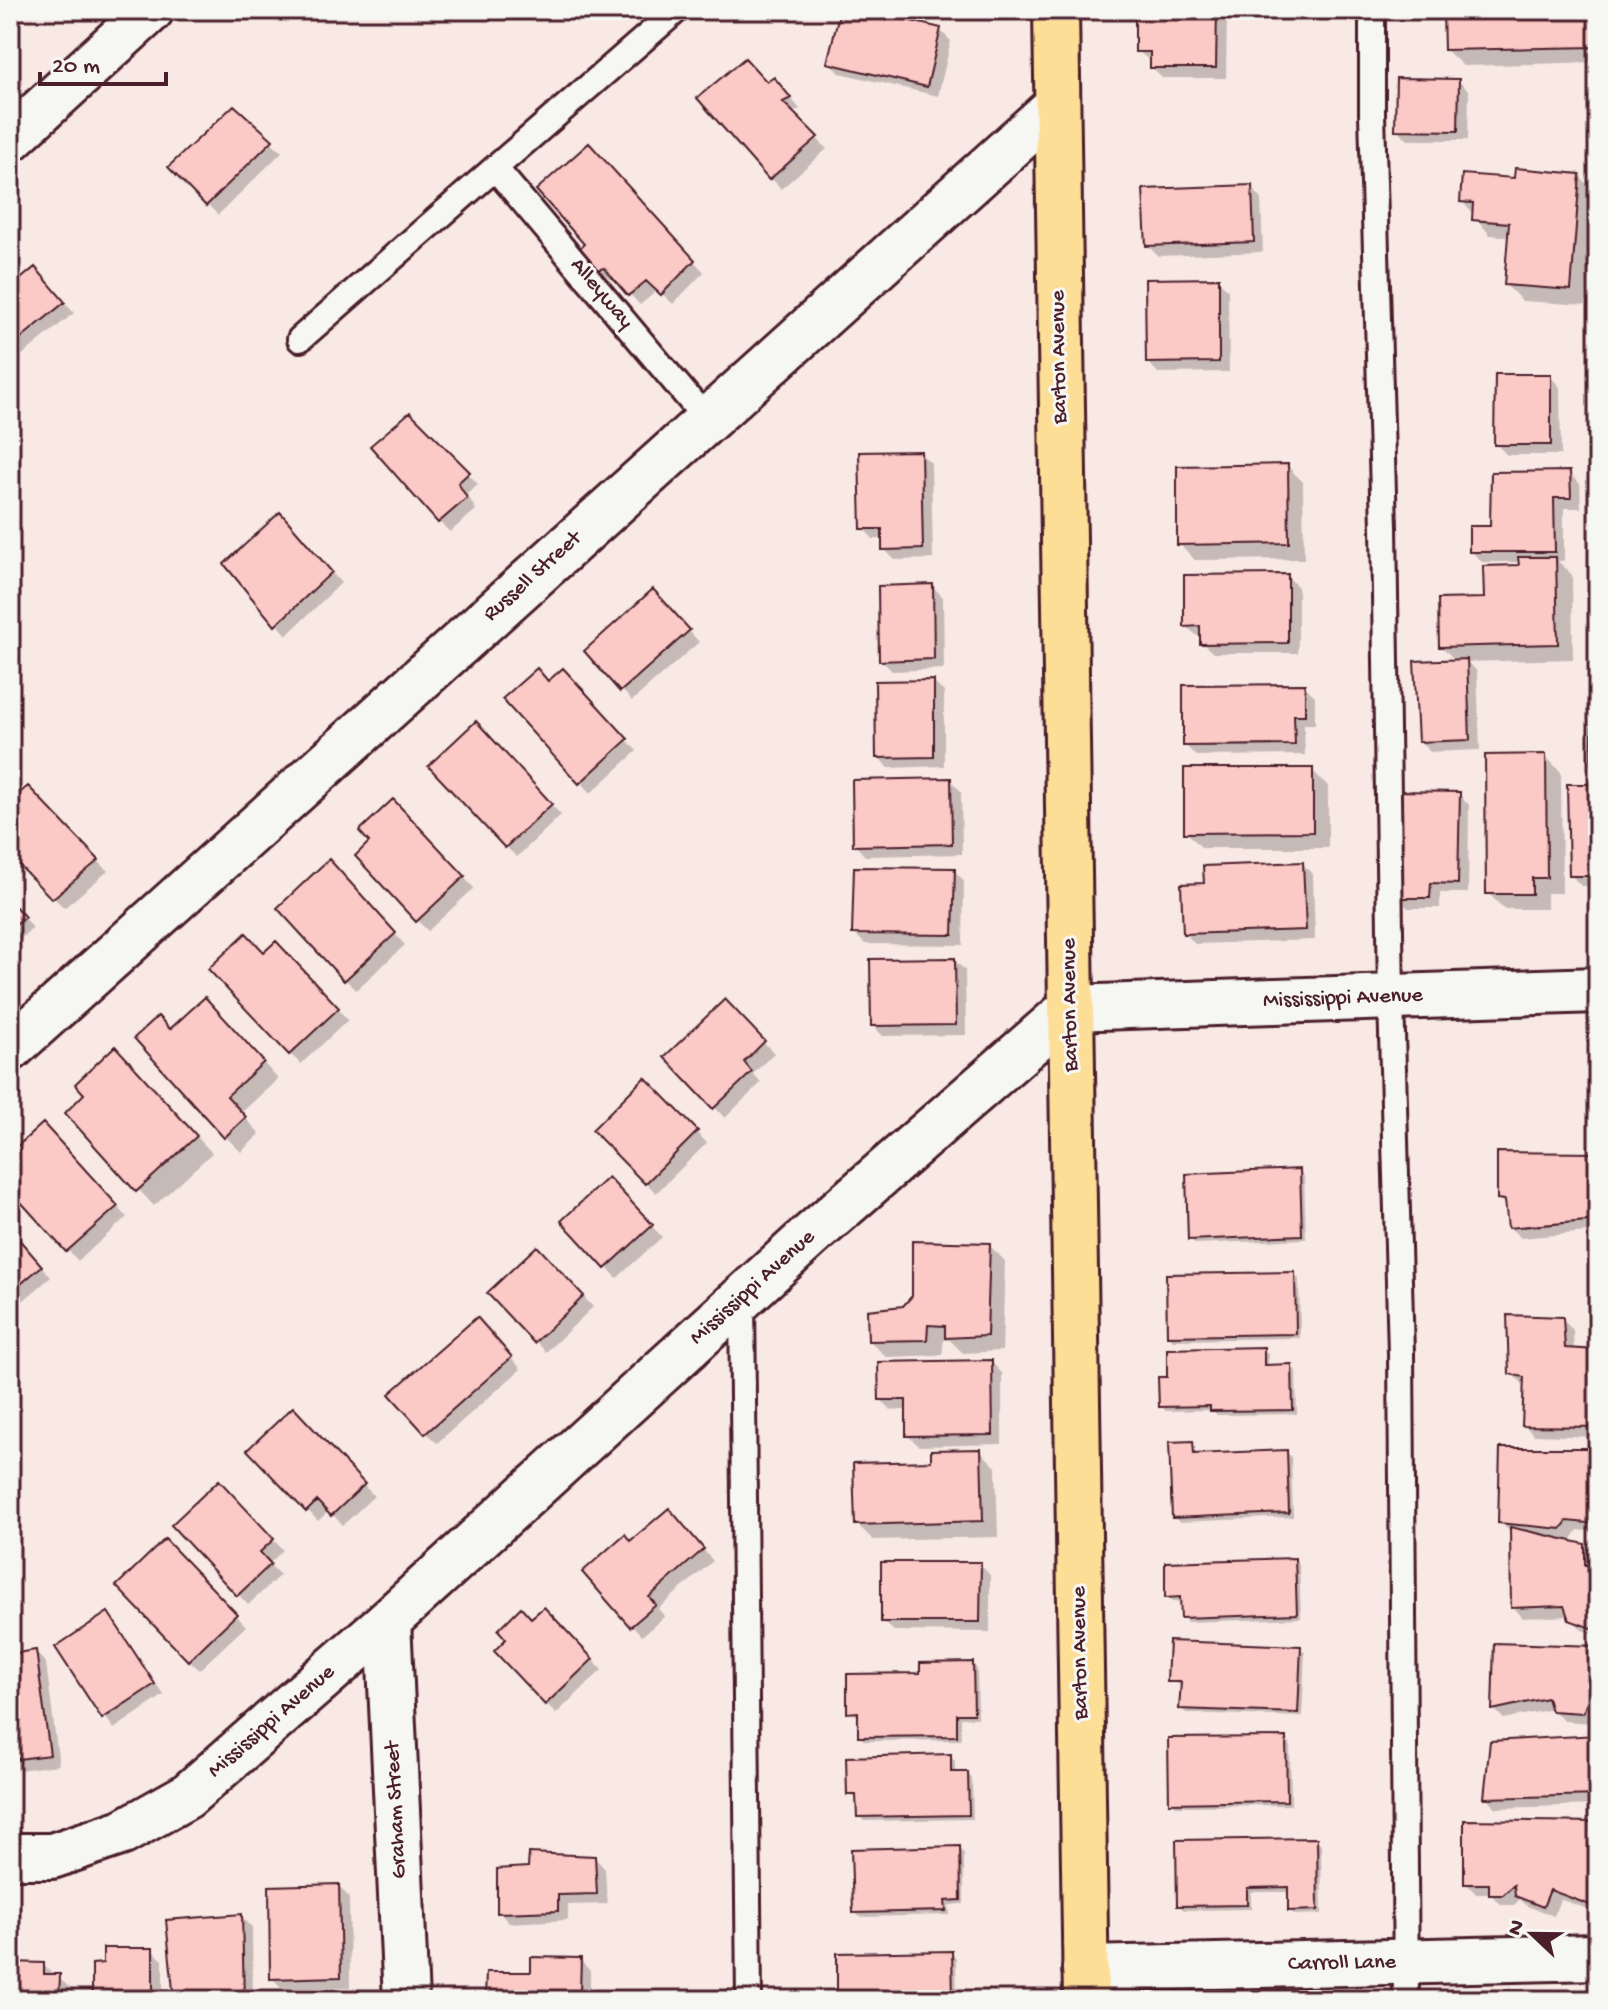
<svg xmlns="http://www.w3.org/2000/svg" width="1608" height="2010" font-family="'Gochi Hand',sans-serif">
  <rect width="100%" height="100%" fill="#f8e9e5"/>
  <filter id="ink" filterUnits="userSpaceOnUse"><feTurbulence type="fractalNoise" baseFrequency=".0125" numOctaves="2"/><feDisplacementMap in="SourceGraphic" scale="16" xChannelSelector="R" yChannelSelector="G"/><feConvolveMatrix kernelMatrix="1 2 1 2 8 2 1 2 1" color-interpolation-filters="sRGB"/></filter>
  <g filter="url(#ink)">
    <path fill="#0003" d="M842,10L940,30L951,41L938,96L840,73L829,62Z
      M1137,10H1227L1226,78H1162L1152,67V62L1137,51Z
      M1445,10H1598V62L1463,66L1446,50Z
      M1458,81L1469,91L1468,140H1408L1397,129Z
      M768,84L784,90L800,109L792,113L827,149L781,189L700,98Z
      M234,108L282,152L218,215L170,167Z
      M599,157L704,272L673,304L658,290L640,305L615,278L609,279L581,250L587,245Z
      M1579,176L1595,192L1586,305L1522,301L1506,285L1510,237L1490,235L1462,201L1516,180Z
      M1251,187L1261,198L1263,252L1158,256L1148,246Z
      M1218,280L1228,290L1229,372L1158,373L1148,362Z
      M45,281L74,313L10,365V291Z
      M1550,376L1560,387L1561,455H1507L1496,444Z
      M410,414L478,484L467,494L476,510L450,532L439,522Z
      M920,453L931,463L933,559L895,560L884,549V539H873L863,528Z
      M1287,466L1303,482L1304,559L1195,560L1179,544Z
      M1569,473L1580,484L1581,508H1564V561H1558L1572,575L1573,659L1467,662L1477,671L1480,750L1430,752L1420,741L1456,661L1441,646L1521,567L1520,562H1482L1471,551L1492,528Z
      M291,525L341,583L287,635L226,565Z
      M1287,576L1298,587V653H1213L1202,643V636H1197L1186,626Z
      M932,586L943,597L944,669L892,671L881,660Z
      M664,602L699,642L632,701L622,690Z
      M574,681L637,751L591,793L581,782L549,683Z
      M933,682L944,692V766L889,768L878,757Z
      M1304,686L1315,696V724H1304L1305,755L1196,756L1185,745Z
      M487,735L561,815L517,857L506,847Z
      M1545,756L1561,772L1562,893H1547V909H1504L1488,893Z
      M1312,770L1328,786V848H1202L1186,832Z
      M950,780L961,791L962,854L865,856L855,845Z
      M1598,786V886H1581L1571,875Z
      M28,788L108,871L64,908L10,853V803Z
      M1459,794L1469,805L1468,893H1440V908H1408L1398,897Z
      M403,812L474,888L428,931L417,920L372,842Z
      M1303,864L1313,875L1315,940L1195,944L1185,933L1206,885Z
      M954,870L964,881L963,945L865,944L854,933Z
      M340,872L405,945L356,990L345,979Z
      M10,903L33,928L10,948Z
      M276,944L348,1020L301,1064L290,1054L264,955Z
      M954,960L965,970L966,1035L883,1036L873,1026Z
      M724,1002L774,1053L753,1074L761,1083L725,1118L667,1057Z
      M221,1016L278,1079L241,1113L260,1134L241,1152L225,1136Z
      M131,1065L212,1153L154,1206L67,1113Z
      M645,1080L707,1143L656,1193L595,1130Z
      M54,1136L127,1217L78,1261L10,1187V1156Z
      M1598,1155V1231L1521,1238L1510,1228L1508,1207L1499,1198Z
      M1299,1171L1304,1176L1306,1239L1195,1244L1190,1239Z
      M618,1190L662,1237L617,1278L564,1221Z
      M10,1230L51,1277L10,1312Z
      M989,1245L1005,1261L1002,1351L963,1353L950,1340H944L942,1355L886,1357L870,1341L904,1308Z
      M537,1248L593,1307L546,1352L490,1293Z
      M1294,1274L1299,1279L1300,1338L1173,1340L1169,1335Z
      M1562,1319L1573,1330L1574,1350L1598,1352V1437L1534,1435L1524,1425L1525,1385L1511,1374Z
      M487,1330L521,1369L437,1443L426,1433Z
      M1263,1349L1268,1354V1367L1291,1366L1296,1371L1297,1414L1217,1415L1212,1410L1166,1411L1161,1406L1169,1379Z
      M991,1362L1002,1373V1444L919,1446L908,1436V1410H891L881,1400Z
      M303,1420L374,1496L343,1525L329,1511L318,1521L250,1450Z
      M1192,1443L1197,1456L1286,1452L1291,1457L1293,1517L1179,1522L1174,1517Z
      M1598,1450V1532L1578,1530L1572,1539L1561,1540L1584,1546L1595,1556L1598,1636L1582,1630L1570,1616L1523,1618L1513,1607L1512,1533L1500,1522Z
      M980,1451L996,1467L998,1537L873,1540L857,1524Z
      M230,1493L283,1550L269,1564L280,1575L248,1605L238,1594Z
      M679,1521L713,1561L658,1609L665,1616L642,1636L585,1572L631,1543Z
      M165,1542L246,1626L199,1670L119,1586Z
      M1295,1560L1299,1565L1301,1618L1187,1622L1183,1617L1182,1601L1172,1602L1167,1597Z
      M980,1564L990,1575V1632L894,1631L883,1621Z
      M544,1610L602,1670L556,1714L497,1651Z
      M107,1615L164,1695L114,1729L57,1648Z
      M1300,1648L1305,1652L1302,1717L1186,1713L1181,1708L1183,1686L1170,1681Z
      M1598,1648V1711L1594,1723L1564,1721L1552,1709L1504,1719L1494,1709Z
      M35,1652L46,1663L59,1765L10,1771V1656Z
      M973,1664L977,1669L978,1718H961V1740L865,1741L860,1737V1717L849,1712L922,1675Z
      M1598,1737V1805L1496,1808L1486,1797Z
      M1285,1739L1290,1744L1291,1805L1176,1806L1171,1802Z
      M950,1756L955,1761V1774H968L972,1779L973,1819L864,1821L859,1816L858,1799L849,1794Z
      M1598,1823V1913L1560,1899L1554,1916L1527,1906L1520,1899L1514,1905H1502L1490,1894H1476L1466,1883Z
      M1316,1840L1321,1845L1322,1914L1295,1915L1290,1910V1892H1251V1909L1184,1910L1179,1905Z
      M959,1848L964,1853V1904L949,1905L950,1915L860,1917L855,1912Z
      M595,1858L605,1869L607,1904L568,1905V1920L509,1923L499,1912L530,1869Z
      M338,1886L349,1897L350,1987L283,1989L272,1978Z
      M241,1916L252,1927L253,2000H176L168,1922Z
      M152,1950L163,1960V2000H94L105,1965Z
      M951,1953L956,1958L957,2000H839Z
      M580,1960L590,1971V1994H598L604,2000H487L533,1974Z
      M10,1964L43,1965L75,1992V2000H10Z"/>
    <path fill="#fbcac6" stroke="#4a1f2b" stroke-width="2" d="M840,10H864L941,28L927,87L827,63Z
      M1135,10H1217L1216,68H1150V52H1135Z
      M1443,10H1598V47L1444,50Z
      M745,58L767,82L774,77L791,98L783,102L818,137L769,180L697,98Z
      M1396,78L1459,79L1458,131L1395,130Z
      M234,105L273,140L206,206L168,167Z
      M589,143L695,260L661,295L646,281L628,296L604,268L597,270L578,250L584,244L536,190Z
      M1515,168L1580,174L1571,290L1504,285L1509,223L1472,220L1473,203L1460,202L1462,174L1514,178Z
      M1252,185L1254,242L1146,246L1143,189Z
      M35,267L65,302L10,347V288Z
      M1219,278V362L1146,363L1145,279Z
      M1495,374H1551V445H1494Z
      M410,412L470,472L458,483L467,498L438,523L370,446Z
      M921,451L923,549L882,550V529H861L859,452Z
      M1288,464L1289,543L1177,545V466Z
      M1570,471L1571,498H1554L1555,552H1469V526H1490L1491,472Z
      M280,512L332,572L275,626L224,564Z
      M1518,557H1556L1558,644L1439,647L1438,599L1484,598L1483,566L1519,565Z
      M1288,574V643L1200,644V626L1184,627V575Z
      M933,584L934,659L879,661L878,586Z
      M653,589L690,630L620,692L584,651Z
      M1467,659L1470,740L1418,742L1414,661Z
      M537,668L548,681L563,668L628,739L579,784L502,699Z
      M934,680V757L876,758L875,681Z
      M1305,684V715H1294L1295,745L1183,746V685Z
      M1592,718H1598V764H1591Z
      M476,721L552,804L505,848L428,766Z
      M1546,754L1547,878H1532V894H1486L1485,755Z
      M1184,768H1313V832L1184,833Z
      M951,778L952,844L853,846L852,780Z
      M1567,784H1598V891L1596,876H1569Z
      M28,786L99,860L52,899L10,856V801Z
      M1397,791L1460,792L1458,884L1431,883L1430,898H1396Z
      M393,799L465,876L416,922L355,856L369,842L359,831Z
      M329,859L396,933L344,981L277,908Z
      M1303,862L1306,930L1183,934L1181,884L1204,883L1203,866Z
      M854,867L955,868L953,935L852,934Z
      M10,901L25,917L10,929Z
      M246,933L264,952L276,941L339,1008L289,1055L208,969Z
      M955,958L956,1025L871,1026L870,959Z
      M205,997L264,1062L227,1096L246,1117L224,1138L134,1038L158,1016L170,1029Z
      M725,999L765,1041L744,1062L752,1072L713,1109L664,1057Z
      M115,1046L197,1136L136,1192L65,1113L84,1094L75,1084Z
      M645,1077L698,1131L645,1184L592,1130Z
      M43,1123L118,1206L66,1252L10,1190V1153Z
      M1497,1152L1598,1153V1220L1508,1228L1505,1200L1497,1199Z
      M1300,1169L1302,1235L1188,1240L1186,1174Z
      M608,1177L653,1225L605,1269L561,1221Z
      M10,1229L42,1266L10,1293Z
      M912,1241L990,1243L987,1336L945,1338V1326L928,1325L927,1340L868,1341L867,1310L903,1306L912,1296Z
      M537,1246L584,1296L534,1343L487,1293Z
      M1295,1272L1296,1334L1167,1336L1166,1274Z
      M1507,1315L1563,1317L1565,1348L1598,1350V1427L1522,1426L1524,1377L1509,1374Z
      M477,1317L512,1357L425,1434L389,1394Z
      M1264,1347V1365L1292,1364L1293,1410L1210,1411V1406L1159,1407L1158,1377H1167V1349Z
      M992,1360L993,1435L906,1436V1400H879L878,1362Z
      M293,1407L365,1484L331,1516L317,1501L306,1512L247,1450Z
      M1193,1441L1194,1454L1287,1450L1289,1513L1172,1518L1169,1442Z
      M1500,1448H1598V1524L1567,1521L1561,1529L1498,1523Z
      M981,1449L983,1521L855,1525L853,1463L931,1461V1450Z
      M219,1480L274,1539L260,1552L271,1564L237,1596L171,1525Z
      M669,1508L704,1549L649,1597L656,1605L630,1627L582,1572L625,1534L630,1541Z
      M1510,1527L1585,1544V1565H1598V1623L1591,1628L1569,1620L1564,1606L1511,1608Z
      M165,1539L237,1614L188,1661L116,1586Z
      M1295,1558L1297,1614L1181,1618L1180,1597L1165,1598V1562Z
      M881,1562H981L980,1622H881Z
      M521,1607L531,1618L544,1607L593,1659L545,1705L494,1651L506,1639L498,1630Z
      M108,1612L155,1684L102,1719L55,1647Z
      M1169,1641L1301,1646L1298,1713L1179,1709L1181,1682H1167Z
      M1494,1643L1598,1646V1691H1591L1583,1713L1551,1711L1547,1698L1492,1710Z
      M36,1650L50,1755L10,1760V1654Z
      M973,1662L974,1714H957V1736L858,1737V1712L847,1713V1674L920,1673V1663Z
      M1598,1735V1795L1484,1798L1490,1741Z
      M1286,1737L1287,1801L1169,1803L1168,1738Z
      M951,1754V1772H968L969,1815L857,1817L856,1795H847L846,1757Z
      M1464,1820L1598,1822V1908L1550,1890L1543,1907L1515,1896L1514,1885L1503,1895H1489V1884H1464Z
      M1317,1838L1318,1910L1288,1911V1887L1247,1888V1905L1177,1906L1176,1840Z
      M960,1846L961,1900L945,1901L946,1911L853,1913L851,1849Z
      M529,1853L595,1856L597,1894L558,1895V1911L497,1913V1869L528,1867Z
      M339,1884L341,1977L270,1979L269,1886Z
      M242,1914L244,1999L174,2000L166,1920Z
      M103,1948H153V2000H92V1964L103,1963Z
      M952,1951L953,2000H837V1953Z
      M531,1957L581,1958L580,1992H599V2000H485L486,1972H531Z
      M10,1962L44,1963V1974H60L59,2000H10Z
      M1503,1992V2000H1460V1997Z"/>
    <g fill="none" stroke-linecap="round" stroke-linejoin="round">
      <defs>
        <path id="lane" d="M677,10L495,168L707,420
          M1372,10V114L1384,527L1391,998L1401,1353L1406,2000
          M300,339L495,168
          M742,1299L749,2000"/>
        <path id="street" d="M10,139L151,10
          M1071,1008L1598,990
          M10,1049L1057,105
          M388,1621L406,2000
          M1085,1969L1598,1957"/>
        <path id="secondary" d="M10,1856H52L123,1832L187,1796L388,1621L810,1236L1071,1008"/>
        <path id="primary" d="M1056,10L1086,2000"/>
      </defs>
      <use href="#lane" stroke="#4a1f2b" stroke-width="30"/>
      <use href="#street" stroke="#4a1f2b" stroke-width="50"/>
      <use href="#secondary" stroke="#4a1f2b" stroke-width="50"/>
      <use href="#primary" stroke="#4a1f2b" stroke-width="50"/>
      <use href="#lane" stroke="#f6f6f2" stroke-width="24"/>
      <use href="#street" stroke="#f6f6f2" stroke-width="44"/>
      <use href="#secondary" stroke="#f6f6f2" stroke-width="44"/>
      <use href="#primary" stroke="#fdde96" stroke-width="44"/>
    </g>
  </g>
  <g text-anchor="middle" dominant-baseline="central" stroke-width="6" stroke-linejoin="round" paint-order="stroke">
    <g font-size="22" fill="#4a1f2b" stroke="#f6f6f2">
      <text transform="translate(601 294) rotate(50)">Alleyway</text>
      <text transform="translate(1060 357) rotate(-91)">Barton Avenue</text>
      <text transform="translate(533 577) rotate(-42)">Russell Street</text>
      <text transform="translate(1343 999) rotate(-2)">Mississippi Avenue</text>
      <text transform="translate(1071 1005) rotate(-91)">Barton Avenue</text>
      <text transform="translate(753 1288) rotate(-42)">Mississippi Avenue</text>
      <text transform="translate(1081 1653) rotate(-91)">Barton Avenue</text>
      <text transform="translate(272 1722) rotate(-41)">Mississippi Avenue</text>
      <text transform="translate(397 1810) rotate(-93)">Graham Street</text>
      <text transform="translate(1342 1964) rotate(-1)">Carroll Lane</text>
    </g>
  </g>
  <rect width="1608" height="2010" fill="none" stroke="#f6f6f2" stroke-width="40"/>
  <rect x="20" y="20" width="1568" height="1970" fill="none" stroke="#4a1f2b" stroke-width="3" filter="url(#ink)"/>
  <g transform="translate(1532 1934) rotate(292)" stroke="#f6f6f2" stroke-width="6" paint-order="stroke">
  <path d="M0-6L14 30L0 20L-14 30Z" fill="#4a1f2b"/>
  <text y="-12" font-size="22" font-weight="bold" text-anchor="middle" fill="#4a1f2b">N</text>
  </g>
  <path d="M40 72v12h126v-12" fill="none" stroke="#4a1f2b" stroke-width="4"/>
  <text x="52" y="72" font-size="24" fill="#4a1f2b" stroke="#f6f6f2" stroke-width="6" paint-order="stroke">20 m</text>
</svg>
